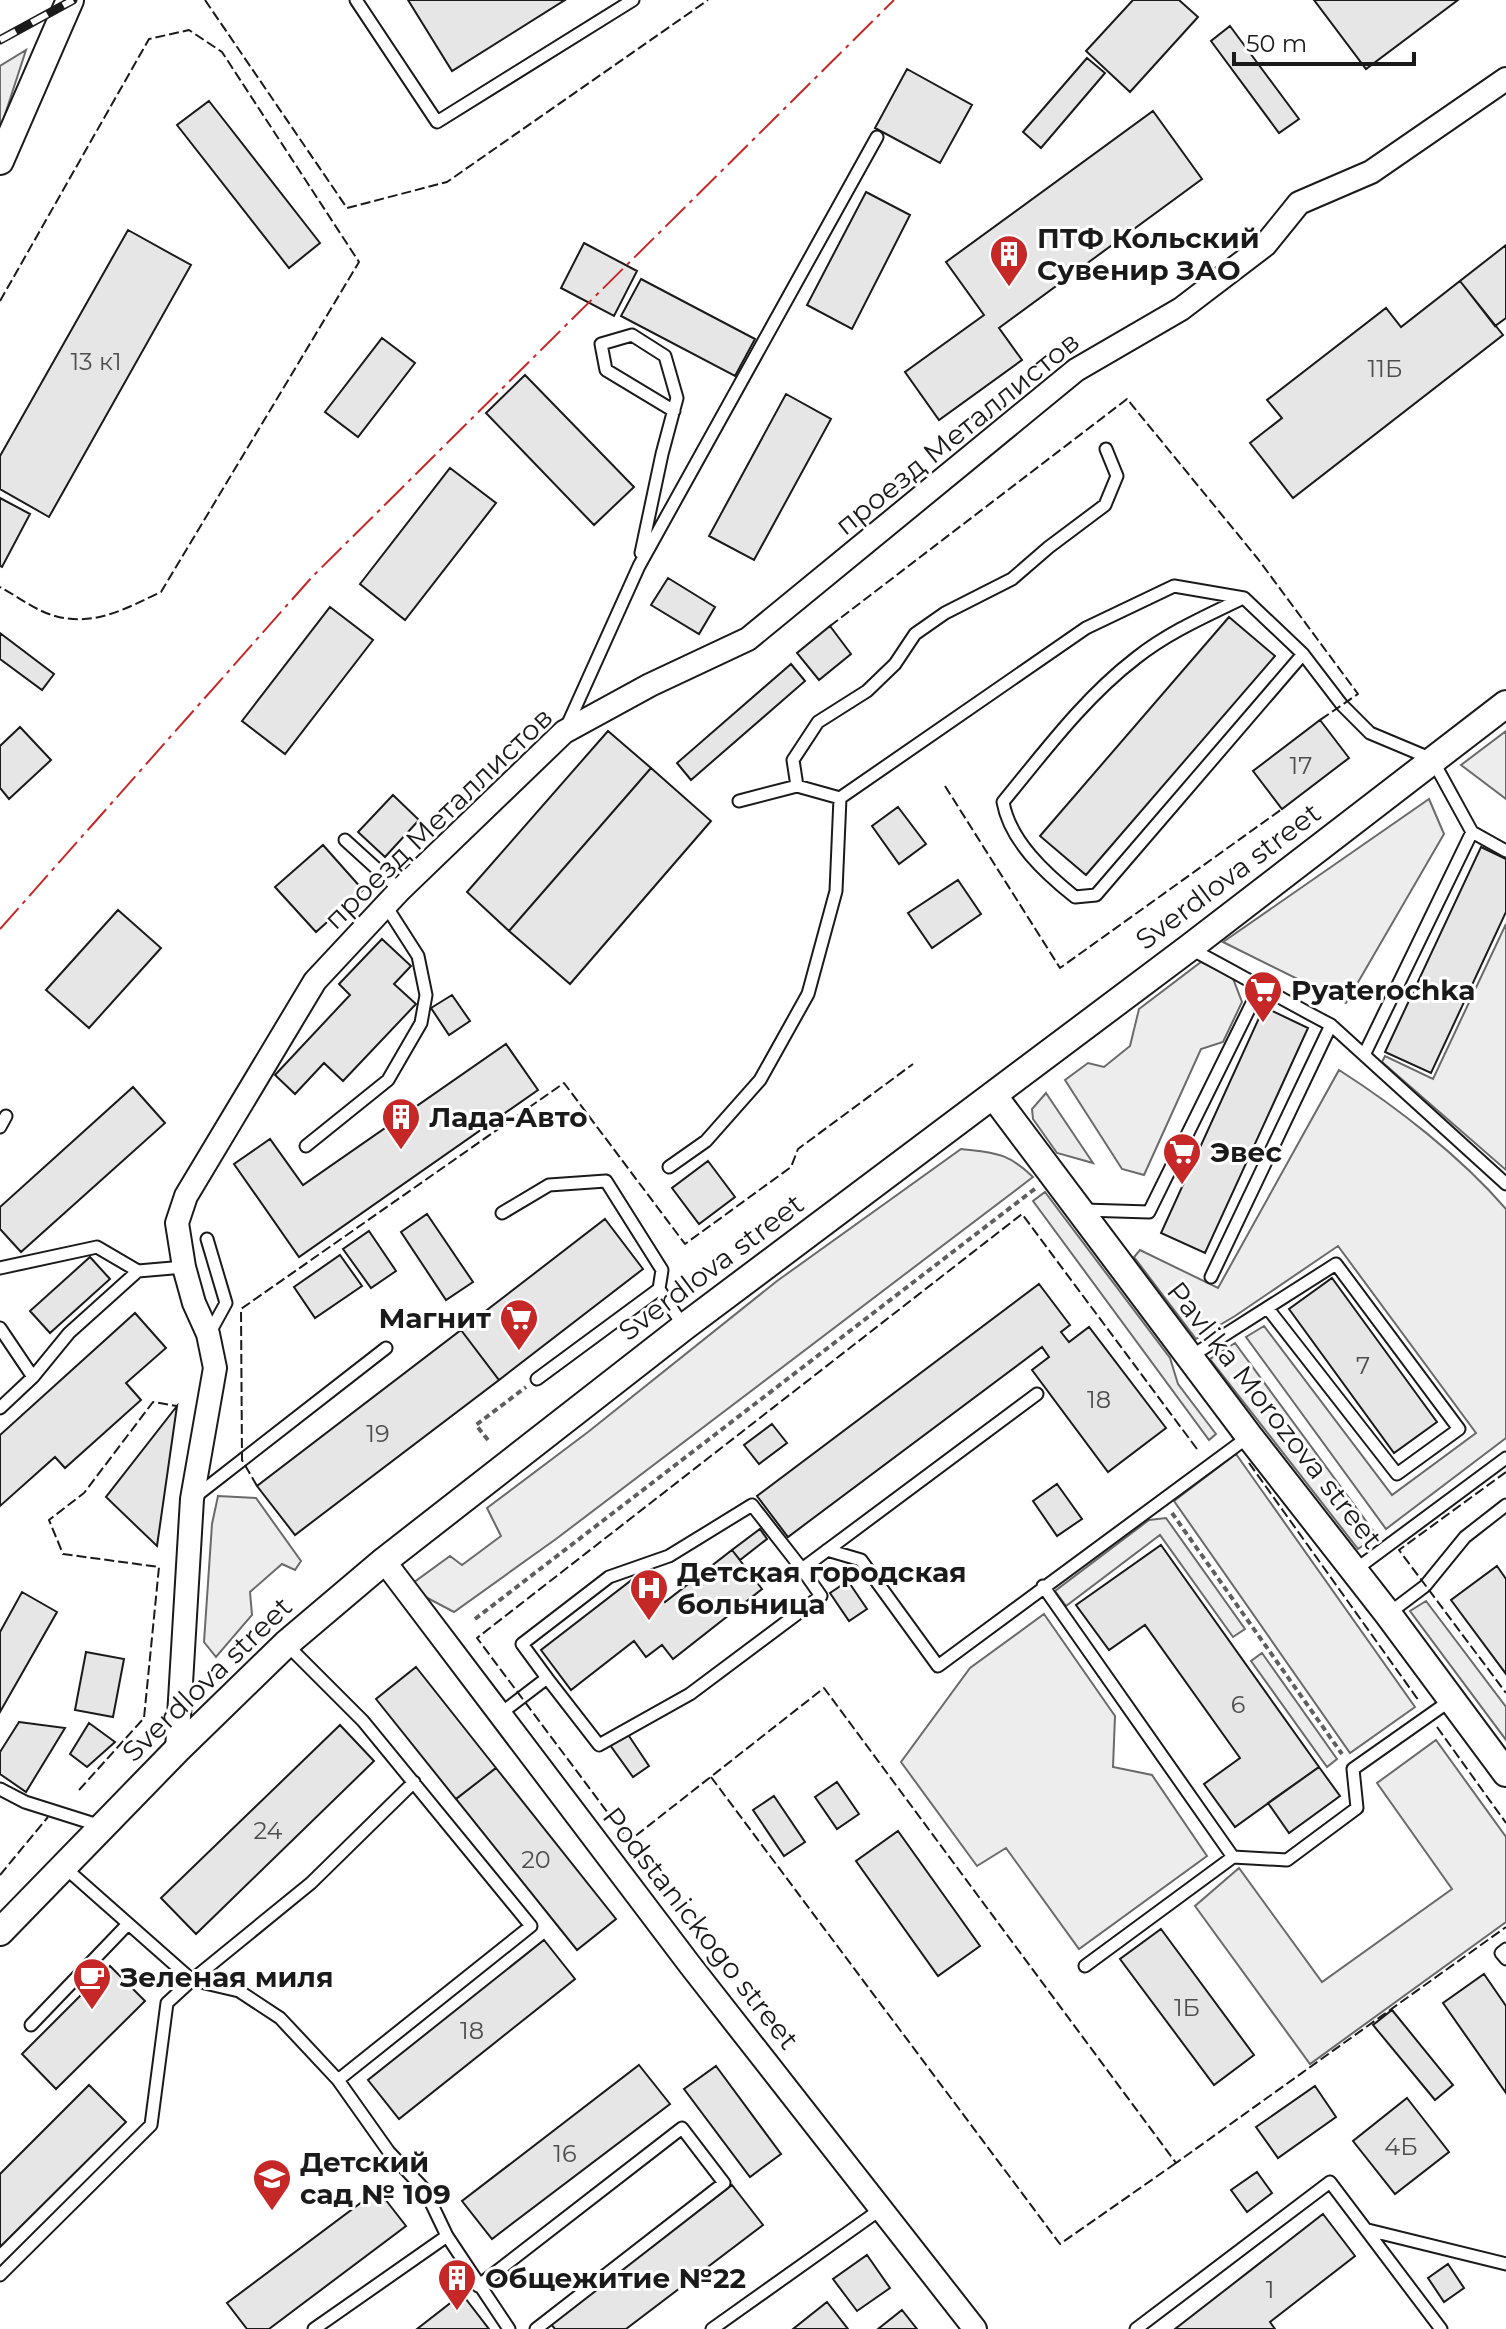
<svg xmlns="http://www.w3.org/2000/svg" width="1506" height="2329" font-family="Montserrat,sans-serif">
  <rect width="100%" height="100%" fill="#fff"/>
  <path fill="#ededed" stroke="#6a6a6a" stroke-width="2" d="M26,50L0,130V66Z
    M1506,731V799L1461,765Z
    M1429,799L1444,834L1346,1003L1223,942Z
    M1506,924V1170L1382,1062L1385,1056L1433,1079Z
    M1201,962L1232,976L1242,1002L1223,1042L1201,1049L1144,1175L1122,1169L1065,1080L1088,1063L1104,1067L1130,1046L1139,1009Z
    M1339,1070C1397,1107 1461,1157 1506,1209V1438L1386,1529L1246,1337L1264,1326L1392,1495L1476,1433L1338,1246L1235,1316L1196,1339L1134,1257L1140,1250L1218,1288Z
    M1046,1093L1093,1163L1057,1153L1033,1119L1032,1109Z
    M961,1149C995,1153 1007,1152 1033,1177L556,1539L454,1612L416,1592L413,1583L450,1556L462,1565L501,1536L487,1508L588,1432L777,1281Z
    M1045,1192L1170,1358L1178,1384L1216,1434L1209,1440L1033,1201Z
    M1235,1343L1377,1536L1358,1549L1210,1359Z
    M1236,1454L1415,1707L1350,1753L1174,1501Z
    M218,1496L256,1498L301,1561L295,1570L282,1564L250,1592L252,1615L216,1657L204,1642L212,1524Z
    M1166,1518L1245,1629L1233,1637L1160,1535L1066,1606L1055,1591L1149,1520Z
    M1426,1601L1506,1707V1740L1410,1611Z
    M1044,1614L1115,1716L1113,1767L1152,1775L1207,1856L1079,1949L1006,1848L977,1866L901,1762L970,1668Z
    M1262,1653L1337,1759L1327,1767L1251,1661Z
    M1436,1740L1506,1837V1922L1310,2064L1195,1906L1239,1868L1322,1982L1452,1889L1377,1783Z"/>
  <path fill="#e6e6e6" stroke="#1a1a1a" stroke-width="2" d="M408,0H565L452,71Z
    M1133,0H1179L1198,17L1130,92L1086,51Z
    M1314,0H1458L1366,69Z
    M1230,26L1299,119L1279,133L1211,41Z
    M1087,58L1105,73L1041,148L1023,132Z
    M907,69L972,105L940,163L875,128Z
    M209,101L320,243L289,268L177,125Z
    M1153,111L1202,179L999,328L1022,360L939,420L905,372L984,315L946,262Z
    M866,192L910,215L852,329L807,305Z
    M128,230L191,265L49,517L0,489V456Z
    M584,243L637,271L614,316L561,288Z
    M1506,245V318L1495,326L1460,281Z
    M641,279L755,339L735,376L621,316Z
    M1460,281L1503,335L1293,498L1250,443L1282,418L1267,400L1386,308L1401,327Z
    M382,338L415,363L358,437L325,412Z
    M525,375L634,487L594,525L486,413Z
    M786,394L831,419L754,560L709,536Z
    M450,468L496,503L405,620L360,584Z
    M0,498L30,514L2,567L0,566Z
    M668,578L715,607L699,634L651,605Z
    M330,607L373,640L285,754L242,721Z
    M1229,617L1275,656L1086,875L1040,836Z
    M830,626L851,654L819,680L797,653Z
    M0,633L54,674L42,690L0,659Z
    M791,664L805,681L691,780L677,763Z
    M1320,720L1349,758L1282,809L1253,771Z
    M20,727L51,760L9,799L0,788V746Z
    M608,731L651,768L509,931L467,892Z
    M651,768L711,821L570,984L509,931Z
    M393,795L419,820L385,857L358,832Z
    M898,807L926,844L899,864L872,826Z
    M323,845L363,890L316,932L275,887Z
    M1481,847L1506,859V912L1431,1073L1385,1052Z
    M958,880L981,914L932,948L908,913Z
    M118,910L161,948L89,1028L46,990Z
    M382,939L411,966L394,984L416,1004L343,1081L324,1063L295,1094L275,1075L350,995L339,984Z
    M452,995L470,1021L449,1035L431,1008Z
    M1264,1007L1308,1028L1205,1253L1161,1233Z
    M506,1044L538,1090L299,1257L234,1164L270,1139L303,1185Z
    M133,1087L165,1123L21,1252L0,1229V1207Z
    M708,1161L735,1197L699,1224L672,1188Z
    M427,1214L473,1282L446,1300L401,1232Z
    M605,1219L643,1269L499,1380L461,1330Z
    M369,1231L396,1271L371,1288L343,1249Z
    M340,1255L362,1286L315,1318L294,1287Z
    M90,1257L110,1279L50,1333L30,1311Z
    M1332,1278L1437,1422L1394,1453L1289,1309Z
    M1039,1284L1070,1325L1061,1332L1069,1342L1089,1327L1166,1428L1108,1472L1032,1370L1049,1357L1042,1347L788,1537L757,1496Z
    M135,1313L166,1348L126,1383L141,1400L65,1468L55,1457L0,1506V1435Z
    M461,1330L499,1380L295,1535L257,1486Z
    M177,1406L157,1546L106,1497Z
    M772,1424L787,1443L759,1464L744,1445Z
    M1057,1484L1082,1519L1057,1536L1033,1501Z
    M760,1529L767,1539L740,1560L732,1550Z
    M1161,1545L1319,1767L1235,1827L1204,1784L1240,1758L1145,1625L1109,1650L1076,1605Z
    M732,1550L762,1589L673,1659L662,1645L646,1657L634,1641L571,1690L541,1650L642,1572L665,1602Z
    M1497,1566L1506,1579V1674L1451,1600Z
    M848,1581L867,1609L849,1621L830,1593Z
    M22,1592L57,1612L0,1712V1632Z
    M86,1652L124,1659L113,1717L75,1710Z
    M416,1667L496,1768L456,1799L376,1699Z
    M19,1722L65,1728L26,1792L0,1774V1752Z
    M89,1723L115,1742L87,1767L70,1754Z
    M340,1725L374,1761L196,1934L161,1898Z
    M627,1733L649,1766L633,1777L610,1745Z
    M1319,1767L1340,1796L1289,1833L1268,1803Z
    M496,1768L616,1919L577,1950L456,1799Z
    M837,1782L859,1814L837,1829L815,1797Z
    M774,1796L805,1842L784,1856L753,1810Z
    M898,1831L980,1946L938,1976L856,1861Z
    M1161,1929L1254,2055L1214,2085L1120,1959Z
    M544,1940L575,1979L399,2119L368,2080Z
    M110,1966L145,2001L56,2089L22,2054Z
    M1484,1974L1506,2006V2093L1443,2003Z
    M1392,2010L1453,2085L1435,2100L1373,2025Z
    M639,2065L670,2104L492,2239L462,2201Z
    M716,2066L781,2154L750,2177L684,2089Z
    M89,2085L126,2122L0,2247V2174Z
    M1315,2086L1336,2117L1278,2158L1256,2127Z
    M1407,2098L1449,2152L1395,2194L1353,2141Z
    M1257,2172L1272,2193L1247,2212L1231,2190Z
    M732,2185L763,2225L626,2329H555L550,2323Z
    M378,2190L406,2226L269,2329H247L227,2303Z
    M1323,2214L1355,2256L1270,2322L1275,2329H1175Z
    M867,2255L890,2288L857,2311L833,2279Z
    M1448,2264L1464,2288L1444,2302L1428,2278Z
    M462,2294L489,2329H417Z
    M827,2302L848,2329H793Z
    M902,2310L917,2329H878Z"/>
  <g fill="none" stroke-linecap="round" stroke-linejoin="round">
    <defs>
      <path id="service" d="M356,0L437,122L633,0
        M641,553L662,454L677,398L665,356L632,335L601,344L606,370L674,411
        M1243,598C1206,616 1169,632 1136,658C1084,698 1045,751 1003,802C1010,841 1045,873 1075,897L1096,895L1303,654
        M566,728L639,566L877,137
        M797,786L793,760L818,722L867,691L895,664L915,634L945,613L1012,579L1049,547L1105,505L1117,476L1106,449
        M739,801L797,786L840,798
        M345,840L400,890
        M1189,948C1237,973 1283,1000 1331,1025L1211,1277
        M1331,1025L1506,1184
        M1364,1055L1472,832
        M0,1127L6,1116
        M306,1146L388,1080L421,1023L426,995L418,956L386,906
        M669,1167L706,1141L760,1080L808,994L836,891L840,798L1086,628L1174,586L1244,598L1303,654L1342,705L1370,733L1432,759L1472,832L1506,851
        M1084,1210L1149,1212L1261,985
        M502,1213L549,1185L606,1181L662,1270L659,1289L684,1327
        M207,1239L226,1303L209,1334
        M0,1268L97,1247L138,1271
        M0,1328L33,1377
        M1190,1357L1336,1264L1459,1429L1397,1474L1269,1310
        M537,1379L659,1289
        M0,1408L33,1377L69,1333L138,1271L184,1267
        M196,1496L386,1348
        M827,1550L861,1560L938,1666L1248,1437
        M1355,1570L1506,1458
        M1043,1586L1233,1857L1287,1860L1357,1808L1353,1769L1451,1700
        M1388,1614L1425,1586L1465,1537L1506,1505
        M287,1645L363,1721L531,1926L338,2080
        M547,1678L522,1644L609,1577L669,1556L752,1505L802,1569L1037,1394
        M500,1714L547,1678L599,1745L690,1694L821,1596L802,1569
        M0,1789L25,1802L101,1826
        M1506,1949L1501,1953L1506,1959
        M1085,1966L1233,1857
        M192,1980L239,1991L280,2018L338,2080L389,2152L425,2190L447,2236L509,2329
        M192,1980L311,1883L414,1782
        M31,2025L127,1925
        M1368,2230L1506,2264
        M0,2275L151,2125L167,2003L192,1980L63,1866
        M478,2286L682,2128L724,2183L536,2329
        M314,2329L447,2236
        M712,2329L881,2209
        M1136,2329L1330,2182L1441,2329"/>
      <path id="minor" d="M384,1561L690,1965L975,2329
        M177,1750L192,1499L215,1368L208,1334L194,1303L184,1267L177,1223L186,1196L315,981L400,890L564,732L650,685L748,639L1076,370L1181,309L1265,245L1299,203L1371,172L1506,79"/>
      <path id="tertiary" d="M0,161L70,0
        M993,1095L1249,1436L1388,1614L1506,1773
        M0,1932L177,1750L286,1644L384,1561L684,1327L1189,948L1506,704"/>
    </defs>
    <use href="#service" stroke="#1a1a1a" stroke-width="15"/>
    <use href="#minor" stroke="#1a1a1a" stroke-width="26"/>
    <use href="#tertiary" stroke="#1a1a1a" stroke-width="30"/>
    <path stroke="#5f5f5f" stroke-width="4" stroke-dasharray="6 4" stroke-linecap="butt" d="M488,1440L476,1425L526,1387
      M1172,1513L1342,1754
      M475,1619L1036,1188"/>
    <use href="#service" stroke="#fff" stroke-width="11"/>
    <use href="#minor" stroke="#fff" stroke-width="22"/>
    <use href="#tertiary" stroke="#fff" stroke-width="26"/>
    <defs>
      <path id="rail" d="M0,40L73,0"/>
    </defs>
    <use href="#rail" stroke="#1a1a1a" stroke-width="9"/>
    <use href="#rail" stroke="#fff" stroke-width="6" stroke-dasharray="18" stroke-linecap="butt"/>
    <path stroke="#1a1a1a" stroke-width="2" stroke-dasharray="10 4" stroke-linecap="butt" d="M205,0L347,208L447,182L708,0
      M0,301L149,39L189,30L222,52L359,262L161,592C127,608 94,627 55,616C36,611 17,596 0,587
      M830,626L1127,399L1258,559L1358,694L1320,720
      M945,786L1060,968L1282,809
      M1197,1449L1022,1214L477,1638L629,1841L824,1688L1176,2163L1506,1927
      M1249,1463L1419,1701
      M1506,1472L1399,1550L1506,1693
      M257,1486L242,1460L241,1309L564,1083L685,1244L791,1167L798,1149L913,1064
      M1437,1727L1506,1823
      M711,1777L1060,2244L1176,2163
      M79,1790L144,1718L159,1567L63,1554L49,1520L84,1493L153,1402L177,1406
      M0,1875L48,1817"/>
    <path stroke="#c62828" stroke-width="2" stroke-dasharray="28 6 4 6" stroke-linecap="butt" d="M0,929L312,577L894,0"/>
  </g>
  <defs>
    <symbol id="building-pin" viewBox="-11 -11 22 30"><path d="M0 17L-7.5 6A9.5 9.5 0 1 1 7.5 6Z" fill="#c62828" stroke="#fff"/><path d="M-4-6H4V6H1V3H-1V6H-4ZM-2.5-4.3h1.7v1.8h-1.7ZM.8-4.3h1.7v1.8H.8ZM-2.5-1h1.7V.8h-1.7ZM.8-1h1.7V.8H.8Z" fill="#fff"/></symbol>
    <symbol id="supermarket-pin" viewBox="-11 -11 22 30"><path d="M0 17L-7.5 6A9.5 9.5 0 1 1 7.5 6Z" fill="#c62828" stroke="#fff"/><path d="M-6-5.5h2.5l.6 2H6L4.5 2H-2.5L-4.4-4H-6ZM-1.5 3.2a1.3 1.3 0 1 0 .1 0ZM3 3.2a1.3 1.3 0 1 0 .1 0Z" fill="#fff"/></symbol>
    <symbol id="hospital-pin" viewBox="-11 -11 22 30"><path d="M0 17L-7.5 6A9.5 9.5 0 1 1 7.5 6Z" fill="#c62828" stroke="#fff"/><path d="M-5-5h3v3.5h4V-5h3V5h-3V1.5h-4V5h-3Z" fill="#fff"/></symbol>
    <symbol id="cafe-pin" viewBox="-11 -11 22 30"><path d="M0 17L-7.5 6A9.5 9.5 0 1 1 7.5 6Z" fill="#c62828" stroke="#fff"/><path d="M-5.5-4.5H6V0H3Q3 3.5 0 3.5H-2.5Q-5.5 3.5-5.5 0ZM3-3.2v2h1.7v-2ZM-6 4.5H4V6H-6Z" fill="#fff"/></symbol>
    <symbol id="school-pin" viewBox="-11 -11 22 30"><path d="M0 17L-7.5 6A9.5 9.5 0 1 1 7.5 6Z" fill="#c62828" stroke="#fff"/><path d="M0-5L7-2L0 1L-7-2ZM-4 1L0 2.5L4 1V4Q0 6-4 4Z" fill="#fff"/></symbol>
  </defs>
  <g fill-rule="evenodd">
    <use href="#building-pin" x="987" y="232" width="44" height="60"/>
    <use href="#supermarket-pin" x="1241" y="968" width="44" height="60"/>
    <use href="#building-pin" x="379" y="1095" width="44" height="60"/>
    <use href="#supermarket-pin" x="1160" y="1130" width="44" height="60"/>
    <use href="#supermarket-pin" x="497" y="1296" width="44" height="60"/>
    <use href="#hospital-pin" x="627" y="1566" width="44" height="60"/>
    <use href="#cafe-pin" x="70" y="1955" width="44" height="60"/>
    <use href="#school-pin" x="250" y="2156" width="44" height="60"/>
    <use href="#building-pin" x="435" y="2256" width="44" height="60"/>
  </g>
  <g text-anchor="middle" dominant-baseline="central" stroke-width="6" stroke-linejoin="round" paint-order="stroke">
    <g font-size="24" fill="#4d4d4d">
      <text x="96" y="361">13 к1</text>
      <text x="1385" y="368">11Б</text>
      <text x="1301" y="765">17</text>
      <text x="1363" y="1365">7</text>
      <text x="1099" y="1399">18</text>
      <text x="378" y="1433">19</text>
      <text x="1238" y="1704">6</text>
      <text x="268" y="1830">24</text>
      <text x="536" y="1859">20</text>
      <text x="1187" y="2007">1Б</text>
      <text x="472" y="2030">18</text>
      <text x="1401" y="2146">4Б</text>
      <text x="565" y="2153">16</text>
      <text x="1270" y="2289">1</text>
    </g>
    <g font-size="28" font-weight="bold" fill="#1a1a1a" stroke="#fff" text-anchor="start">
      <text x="1037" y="238">ПТФ Кольский<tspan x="1037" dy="32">Сувенир ЗАО</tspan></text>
      <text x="1291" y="990">Pyaterochka</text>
      <text x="429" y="1117">Лада-Авто</text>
      <text x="1210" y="1152">Эвес</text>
      <text x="491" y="1318" text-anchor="end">Магнит</text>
      <text x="677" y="1572">Детская городская<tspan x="677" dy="32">больница</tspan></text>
      <text x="120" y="1977">Зеленая миля</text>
      <text x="300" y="2162">Детский<tspan x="300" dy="32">сад № 109</tspan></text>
      <text x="485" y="2278">Общежитие №22</text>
    </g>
    <g font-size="28" fill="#1a1a1a" stroke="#fff">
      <text transform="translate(957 433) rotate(-39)">проезд Металлистов</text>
      <text transform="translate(438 818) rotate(-44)">проезд Металлистов</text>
      <text transform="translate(1228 876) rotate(-37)">Sverdlova street</text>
      <text transform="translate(711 1267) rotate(-37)">Sverdlova street</text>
      <text transform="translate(1275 1415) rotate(52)">Pavlika Morozova street</text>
      <text transform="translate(207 1679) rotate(-44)">Sverdlova street</text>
      <text transform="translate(701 1928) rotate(52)">Podstanickogo street</text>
    </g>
  </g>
  <path d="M1234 52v12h180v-12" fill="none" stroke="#1a1a1a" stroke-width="4"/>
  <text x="1246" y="52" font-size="24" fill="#1a1a1a" stroke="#ffffff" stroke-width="6" paint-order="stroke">50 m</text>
</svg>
